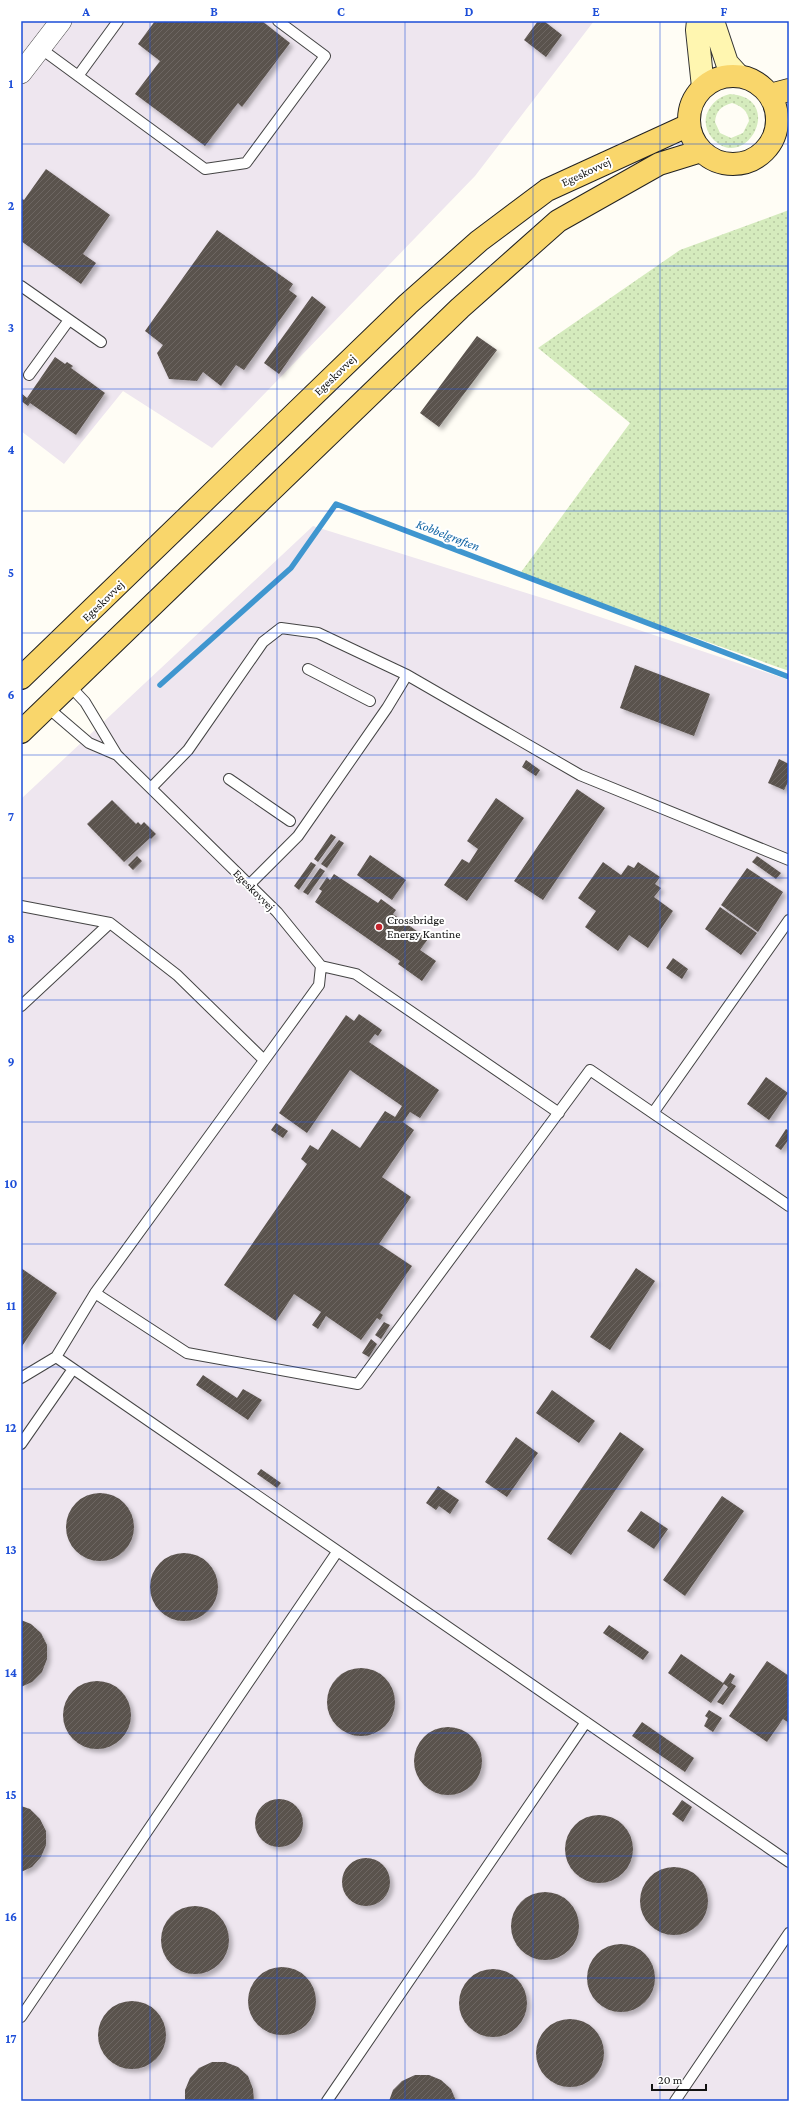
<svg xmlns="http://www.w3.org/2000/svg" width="810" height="2122" font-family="'Crimson Pro',serif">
  <defs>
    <pattern id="grass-dots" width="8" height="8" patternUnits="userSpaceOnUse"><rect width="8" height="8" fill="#d5ebbd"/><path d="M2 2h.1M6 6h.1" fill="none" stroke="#b6c8a1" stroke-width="1.8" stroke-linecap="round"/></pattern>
    <pattern id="building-hatch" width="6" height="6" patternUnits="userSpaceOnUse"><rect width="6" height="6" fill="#5a524d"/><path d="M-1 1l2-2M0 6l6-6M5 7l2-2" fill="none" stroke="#6d6662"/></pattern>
    <filter id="shadow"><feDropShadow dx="3.5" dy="3.5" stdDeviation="2" flood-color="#0004"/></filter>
  </defs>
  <rect width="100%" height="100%" fill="#fffdf5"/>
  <path fill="#eee6ef" d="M21,21H594L475,176L212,448L123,391L64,464L21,431Z
    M313,526L552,601L789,680V2101H21V799Z"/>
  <path fill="url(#grass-dots)" fill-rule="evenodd" d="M730,94C787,98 745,175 712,138C697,120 711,98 730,94ZM732,103C742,106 748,111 749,121L743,133L731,138L720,133L715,122C716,111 721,106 732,103Z
    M789,210V671L519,575L630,423L538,348L680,250Z"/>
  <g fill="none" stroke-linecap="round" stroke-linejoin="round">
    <path stroke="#3f96cf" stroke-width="5.5" d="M160,685L291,568L336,504L789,677"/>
  </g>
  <path fill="url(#building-hatch)" filter="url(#shadow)" d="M155,21H262L290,43L242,107L238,103L205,146L135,94L160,61L138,44Z
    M538,21H544L562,35L546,57L524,40Z
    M46,169L110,215L83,254L96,263L81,284L21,241V198L24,200Z
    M217,230L293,284L289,290L297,296L244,370L236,365L221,386L203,372L197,381L169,379L157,353L163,345L145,331Z
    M312,296L326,307L279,374L264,363Z
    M477,336L497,350L439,427L420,413Z
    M55,357L65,364L67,362L73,366L71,368L105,393L76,435L30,403L28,406L21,401V393L27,398Z
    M635,665L710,694L694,736L620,708Z
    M779,759L789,764V780L784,790L768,783Z
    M526,760L540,770L536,776L522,767Z
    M577,789L605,808L543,900L514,881Z
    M496,798L524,818L467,901L444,885L462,859L469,863L478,849L467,841Z
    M112,800L136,824L138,822L141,825L144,822L156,834L151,839L150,838L124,862L87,824Z
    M331,834L336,837L318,862L314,859Z
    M339,840L344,843L327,868L321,864Z
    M370,855L406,880L392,900L357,875Z
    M137,856L142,861L133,870L128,865Z
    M757,856L781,873L776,879L752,862Z
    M311,862L316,865L299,890L294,886Z
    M603,862L621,875L628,865L634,868L638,862L660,877L655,884L661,888L654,897L673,911L648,948L629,935L618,951L585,927L596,911L578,898Z
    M320,868L325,871L308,895L303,892Z
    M747,868L783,892L758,932L721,905Z
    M334,874L378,903L381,899L396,910L393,914L428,939L420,950L436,961L422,981L398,964L400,961L315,902L322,891L319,889L327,877L330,880Z
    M720,907L757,933L741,955L705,929Z
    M673,958L688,969L682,979L666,968Z
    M359,1014L382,1030L378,1036L375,1034L369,1042L439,1090L420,1118L410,1112L403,1122L414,1130L382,1177L411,1197L379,1244L412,1266L380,1313L383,1315L380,1320L377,1318L361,1340L326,1316L318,1329L312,1325L321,1312L294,1294L276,1321L224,1285L307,1164L301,1159L310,1145L318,1150L332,1129L360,1148L385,1111L395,1117L402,1106L350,1070L307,1133L279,1113L346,1015L354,1021Z
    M766,1077L788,1093L769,1120L747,1104Z
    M276,1123L288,1131L283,1138L271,1130Z
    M786,1129L789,1131V1139L781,1150L775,1146Z
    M21,1268L57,1293L21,1348Z
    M636,1268L655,1281L610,1350L590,1337Z
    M384,1322L390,1325L381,1339L375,1335Z
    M371,1339L377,1344L369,1357L362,1353Z
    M203,1375L237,1398L243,1389L262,1400L248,1420L196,1385Z
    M552,1390L595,1421L579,1443L536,1413Z
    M620,1432L644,1449L571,1555L547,1539Z
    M516,1437L538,1453L507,1497L485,1482Z
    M261,1469L281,1483L277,1488L257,1474Z
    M438,1486L459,1500L450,1514L439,1506L436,1510L426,1503Z
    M66 1527a34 34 0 1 1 68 0a34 34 0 1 1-68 0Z
    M722,1496L744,1511L685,1596L663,1580Z
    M641,1511L668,1529L654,1549L627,1531Z
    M150 1587a34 34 0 1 1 68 0a34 34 0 1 1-68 0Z
    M21,1620L31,1624L41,1633L47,1645V1659L42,1672L32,1682L21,1687Z
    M609,1625L649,1652L643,1660L603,1633Z
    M681,1654L723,1683L730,1673L735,1676L731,1683L736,1686L723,1705L717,1702L728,1687L724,1684L711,1703L668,1673Z
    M767,1661L789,1676V1723L783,1719L767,1742L729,1716Z
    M327 1702a34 34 0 1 1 68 0a34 34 0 1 1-68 0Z
    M63 1715a34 34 0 1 1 68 0a34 34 0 1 1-68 0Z
    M709,1710L722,1718L713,1732L704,1726L708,1718L705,1716Z
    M642,1722L694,1758L685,1772L632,1736Z
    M414 1761a34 34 0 1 1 68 0a34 34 0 1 1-68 0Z
    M255 1823a24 24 0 1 1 48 0a24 24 0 1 1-48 0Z
    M682,1800L692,1807L683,1822L672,1814Z
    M21,1806L30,1809L40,1819L46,1831V1845L41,1857L32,1867L21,1872Z
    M565 1849a34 34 0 1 1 68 0a34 34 0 1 1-68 0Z
    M342 1882a24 24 0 1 1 48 0a24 24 0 1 1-48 0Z
    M640 1901a34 34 0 1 1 68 0a34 34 0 1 1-68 0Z
    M511 1926a34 34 0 1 1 68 0a34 34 0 1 1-68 0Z
    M161 1940a34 34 0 1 1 68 0a34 34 0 1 1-68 0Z
    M587 1978a34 34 0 1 1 68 0a34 34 0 1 1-68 0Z
    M248 2001a34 34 0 1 1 68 0a34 34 0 1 1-68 0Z
    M459 2003a34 34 0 1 1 68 0a34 34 0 1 1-68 0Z
    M98 2035a34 34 0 1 1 68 0a34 34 0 1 1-68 0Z
    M536 2053a34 34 0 1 1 68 0a34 34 0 1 1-68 0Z
    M212,2062H225L238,2067L248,2076L253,2089L254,2101H185V2090L190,2078L199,2068Z
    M415,2075H429L441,2080L451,2089L456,2101H389L393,2090L402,2081Z"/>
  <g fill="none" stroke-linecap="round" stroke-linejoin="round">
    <defs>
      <path id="lane" d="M40,48L205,169L246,163L325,56L278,21
        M78,76L118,21
        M21,286L101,342
        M29,375L69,320
        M308,669L370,701
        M69,685L85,702L117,755L277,912L321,966L319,985L95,1293L187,1353L358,1384L590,1070L789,1206
        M47,707L89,743L117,755
        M229,779L290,821
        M151,788L188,750L263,642L281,628L318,633L407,675L580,775L789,860
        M249,885L298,836L387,708L407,675
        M21,906L110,923L177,975L264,1060
        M321,966L356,974L559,1113
        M21,1006L110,923
        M653,1113L789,920
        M56,1357L789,1862
        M21,1378L56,1357L95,1293
        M21,1444L73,1369
        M21,2017L337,1552
        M327,2101L586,1722
        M675,2101L789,1933"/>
      <path id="street" d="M21,73L61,21"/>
      <path id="secondary" d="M698,21L697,30L703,87
        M713,21L727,63L738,75"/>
      <path id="primary" d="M689 120a44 44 0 1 1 88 0a44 44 0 1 1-88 0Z
        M770,95L789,90
        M21,678L408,304L479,241L547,190L689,125
        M21,732L460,308L558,221L659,164L701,151"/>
    </defs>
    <use href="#lane" stroke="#444" stroke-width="12"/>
    <use href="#street" stroke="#444" stroke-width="22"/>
    <use href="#secondary" stroke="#333" stroke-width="24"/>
    <use href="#primary" stroke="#222" stroke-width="24"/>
    <use href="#lane" stroke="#fff" stroke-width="10"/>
    <use href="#street" stroke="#fff" stroke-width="21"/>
    <use href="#secondary" stroke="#fff6b0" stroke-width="22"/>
    <use href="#primary" stroke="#f9d66b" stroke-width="22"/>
  </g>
  <path fill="none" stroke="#1d4ed8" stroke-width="1" stroke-opacity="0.55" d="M150,21V2101M277,21V2101M405,21V2101M533,21V2101M660,21V2101M21,144H789M21,266H789M21,389H789M21,511H789M21,633H789M21,755H789M21,878H789M21,1000H789M21,1122H789M21,1244H789M21,1367H789M21,1489H789M21,1611H789M21,1733H789M21,1856H789M21,1978H789"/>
  <circle fill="#c4262e" stroke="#fff" stroke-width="1.5" cx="379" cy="927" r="4"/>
  <g text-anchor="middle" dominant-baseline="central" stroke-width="4" stroke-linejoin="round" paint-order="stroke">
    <g font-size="12" fill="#111" stroke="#fff">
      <text transform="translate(586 172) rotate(-25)">Egeskovvej</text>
      <text transform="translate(335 375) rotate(-44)">Egeskovvej</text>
      <text transform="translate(103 601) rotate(-44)">Egeskovvej</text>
      <text transform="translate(254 890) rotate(45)">Egeskovvej</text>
    </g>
    <g font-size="12" fill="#111" stroke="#fff" text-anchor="start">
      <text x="387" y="920">Crossbridge<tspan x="387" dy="14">Energy Kantine</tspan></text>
    </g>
    <g font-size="13" font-style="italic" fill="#1768a6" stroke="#fff">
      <text transform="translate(448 535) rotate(21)">Kobbelgrøften</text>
    </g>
  </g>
  <rect width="810" height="2122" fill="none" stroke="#ffffff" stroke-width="44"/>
  <path d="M652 2084v6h54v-6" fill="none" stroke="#111111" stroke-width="2"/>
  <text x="658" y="2084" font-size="12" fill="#111111" stroke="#ffffff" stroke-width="3" paint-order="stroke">20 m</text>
  <rect x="22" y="22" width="766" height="2078" fill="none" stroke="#1d4ed8" stroke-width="1.5"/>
  <g font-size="13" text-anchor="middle" font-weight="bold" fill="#1d4ed8">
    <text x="86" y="16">A</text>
    <text x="214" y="16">B</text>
    <text x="341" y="16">C</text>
    <text x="469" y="16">D</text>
    <text x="596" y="16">E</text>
    <text x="724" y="16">F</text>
    <text x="11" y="88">1</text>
    <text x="11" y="210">2</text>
    <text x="11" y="332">3</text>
    <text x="11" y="454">4</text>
    <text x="11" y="577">5</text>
    <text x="11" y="699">6</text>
    <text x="11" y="821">7</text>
    <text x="11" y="943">8</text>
    <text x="11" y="1066">9</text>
    <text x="11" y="1188">10</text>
    <text x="11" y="1310">11</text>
    <text x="11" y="1432">12</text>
    <text x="11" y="1554">13</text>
    <text x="11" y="1677">14</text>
    <text x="11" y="1799">15</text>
    <text x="11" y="1921">16</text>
    <text x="11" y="2043">17</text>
  </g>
</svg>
